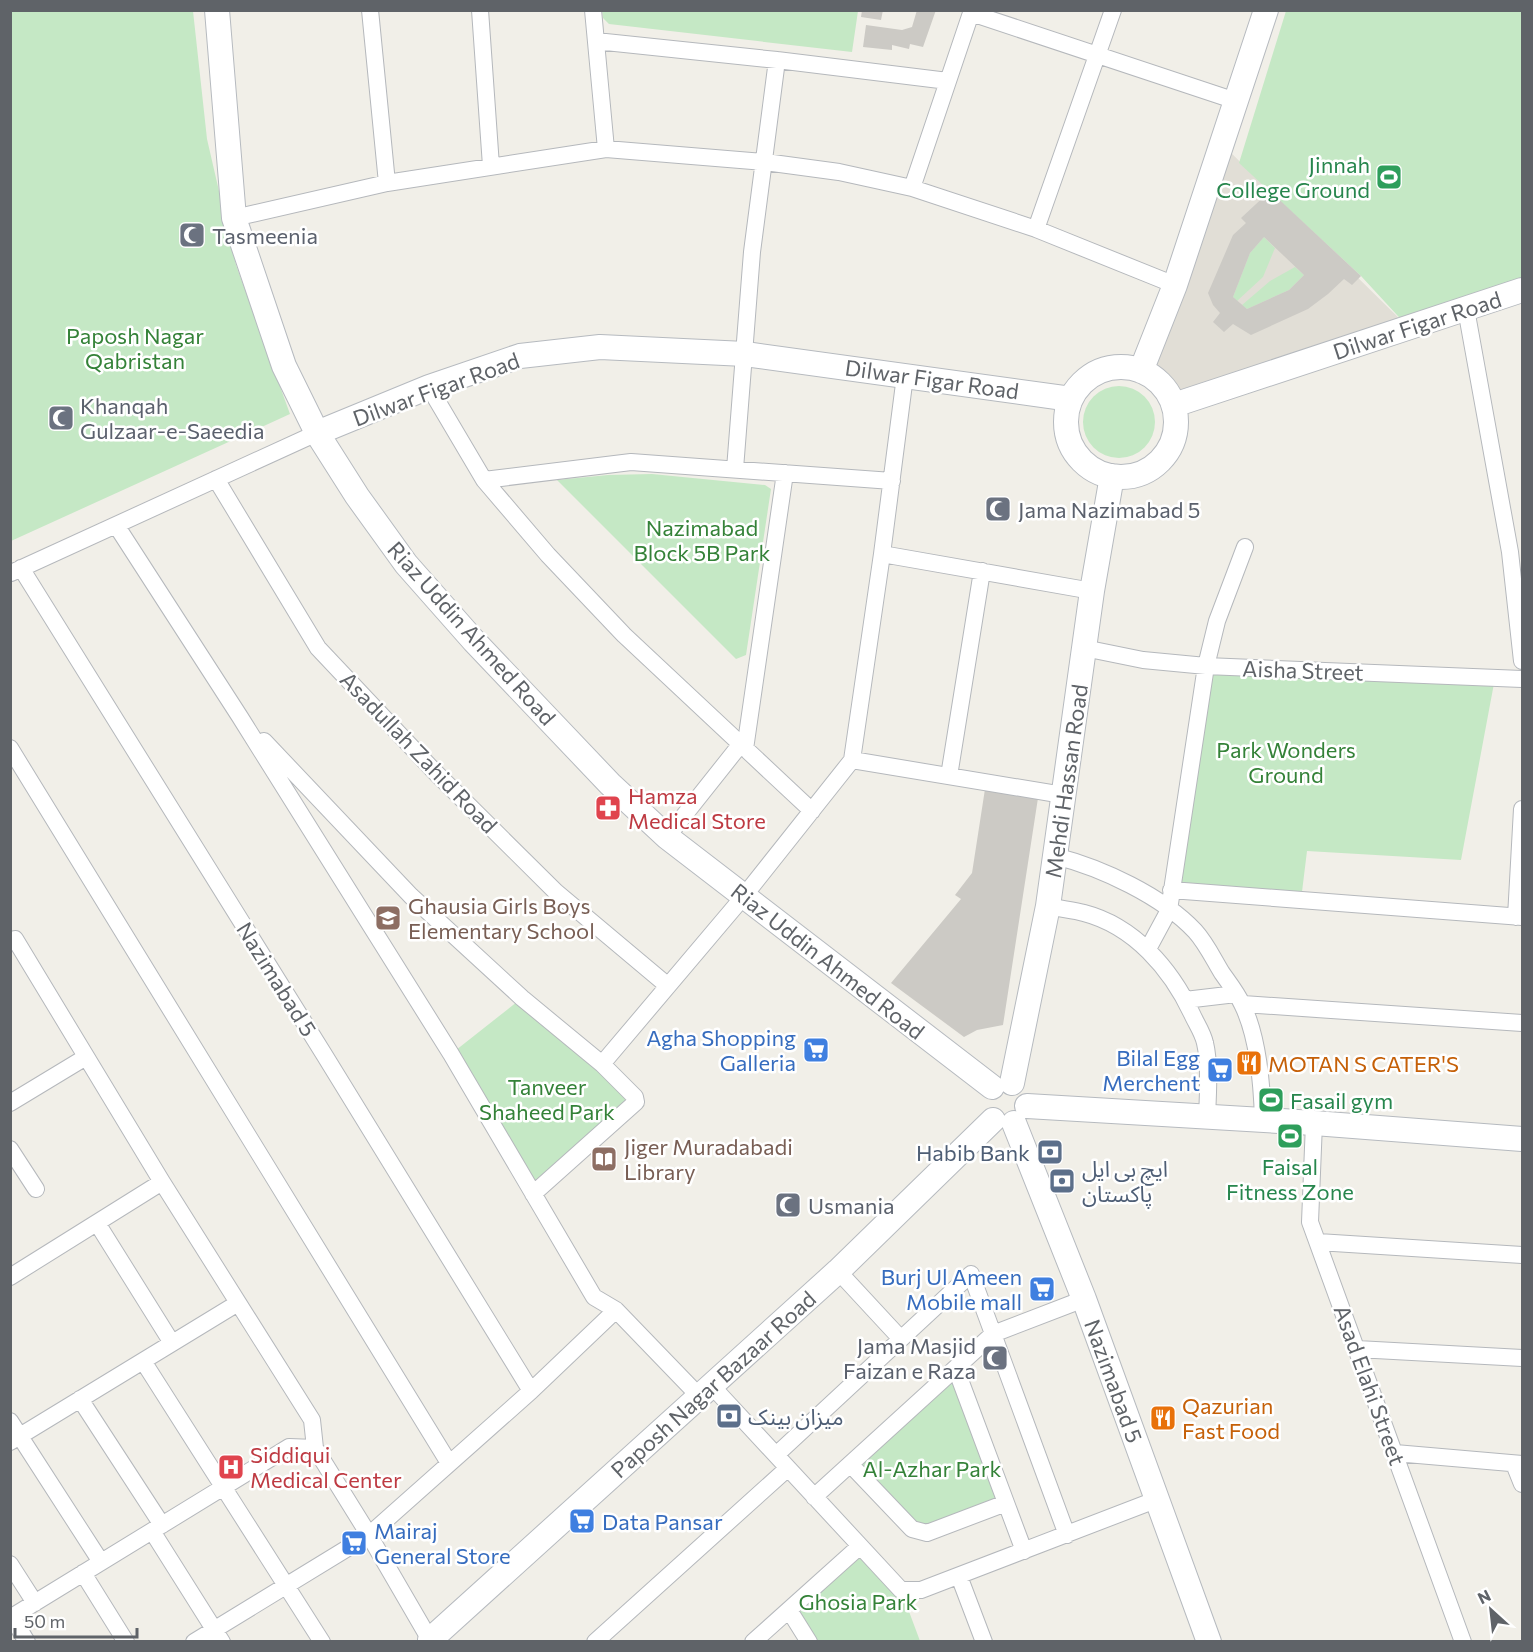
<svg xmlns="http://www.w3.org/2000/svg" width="1533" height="1652" font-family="Commissioner,'Noto Sans Arabic',sans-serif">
  <rect width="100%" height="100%" fill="#f1efe8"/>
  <path fill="#e1ded6" d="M1222,144L1409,328L1174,405L1164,388L1157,381L1141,371Z"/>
  <path fill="#c5e8c5" d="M10,11H193L207,139L236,265L290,414L11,541Z
    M602,11V10L858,11L852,52L609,24L603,18Z
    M1286,11H1522V290L1409,328L1361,276L1239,163Z
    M1264,237L1275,248L1263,277L1237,301L1233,297L1250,253Z
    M1295,267L1304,275L1289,290L1247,309L1242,305L1270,281Z
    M1083 422a36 36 0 1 1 72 0a36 36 0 1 1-72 0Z
    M652,474L765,485L771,489L746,655L736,659L557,480L608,475Z
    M1206,666L1495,678L1461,860L1307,851L1301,900L1171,890Z
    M522,998L636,1102L533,1194L451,1054Z
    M956,1369L1006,1503L927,1533L850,1464Z
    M860,1546L901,1590L920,1641H809L789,1610Z"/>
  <path fill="#cccac5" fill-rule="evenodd" d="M862,10H883L881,20L861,17Z
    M917,10H936L923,47L910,44L909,49L892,45V50L863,47L866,25L902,30L912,27Z
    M1270,191L1361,276L1352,285L1344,279L1328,294L1308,309L1251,335L1233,324L1224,332L1213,322L1220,313L1213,305L1208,293L1233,235L1246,223L1241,218ZM1264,237L1304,275L1289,290L1247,309L1233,297L1250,253Z
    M985,789L1038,798L1003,1025L977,1030L964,1037L891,983L961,899L955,895L972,873Z"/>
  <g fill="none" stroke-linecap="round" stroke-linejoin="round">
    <defs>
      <path id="street" d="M370,10L387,183
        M480,10L491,166
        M593,10L606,149
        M971,13L1236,101
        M596,41L777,60L948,81
        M912,188L972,10
        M234,218L387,183L606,149L765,162L839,172L912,188L1036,229L1175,285
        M1036,229L1113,10
        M1466,309L1510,552L1522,661
        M429,387L484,480L548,555L624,635L812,811
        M735,469L752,252L777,60
        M216,479L318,648L435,772L556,892L668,986
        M484,480L631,462L892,481
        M116,525L240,717L451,1054L594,1297L616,1310L699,1396
        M882,554L1092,591
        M21,568L325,1056L531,1391
        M11,573L317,433
        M1084,648L1143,660L1206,666L1522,679
        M264,741L411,896L522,998L602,1064L635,1097L636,1102L533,1194
        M10,748L449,1463
        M745,749L785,473
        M852,760L882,554L905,376
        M949,776L982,571
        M667,837L740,745
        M1055,856C1102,868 1162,896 1195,931C1206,943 1214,960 1222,973C1229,983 1237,993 1242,1004C1258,1036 1262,1084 1263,1120
        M1171,890L1522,917
        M1048,906C1060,909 1073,910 1084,913C1134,926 1171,969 1192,1014C1196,1023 1203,1033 1205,1043C1210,1063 1208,1095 1207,1116
        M1516,917L1522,809
        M10,940L15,939L162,1182L312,1420L315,1448
        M1148,949L1169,910L1206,666L1217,621L1245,547
        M1185,1000L1236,994
        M1243,1004L1522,1023
        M602,1064L744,896L852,760L1063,795
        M10,1103L86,1057
        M1314,1123L1310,1222L1463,1642
        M10,1149L36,1189
        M97,1223L172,1343
        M1318,1242L1522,1255
        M838,1271L901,1339
        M10,1277L162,1182
        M1357,1349L1522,1358
        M143,1361L322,1642
        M956,1369L1024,1551
        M711,1385L901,1590H921L1158,1499
        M80,1399L162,1525
        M10,1421L101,1562
        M10,1442L238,1303
        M1395,1453L1522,1464
        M776,1455L971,1274L1067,1535
        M850,1464L912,1529L927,1533L1006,1503
        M1514,1464L1522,1484
        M814,1497L993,1334L1084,1299
        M152,1531L222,1642
        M10,1564L35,1603
        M83,1573L126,1642
        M959,1576L984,1642
        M789,1610L809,1642
        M12,1617L27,1642
        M10,1618L289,1447L315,1448L369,1535L430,1640L428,1642
        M194,1642L369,1535L531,1391L616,1310
        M595,1642L788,1468
        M753,1642L860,1546"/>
      <path id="secondary" d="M217,10L234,218L284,366L317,433L357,496L406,564L474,641L610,784L667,837L992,1087
        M1066 422a55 55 0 1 1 110 0a55 55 0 1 1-110 0Z
        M1141,371L1175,285L1266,10
        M1174,405L1522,290
        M317,433L429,387L520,356L600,347L745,354L1071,399
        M1012,1083L1048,906L1092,591L1112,476
        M1027,1106L1314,1123L1522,1139
        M1014,1123L1084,1299L1209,1642
        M431,1642L430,1640L838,1271L993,1120"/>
    </defs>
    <use href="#street" stroke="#b5b8bc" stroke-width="18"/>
    <use href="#secondary" stroke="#b6babf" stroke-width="26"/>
    <use href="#street" stroke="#fff" stroke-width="16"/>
    <use href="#secondary" stroke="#fff" stroke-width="24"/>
  </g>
  <defs>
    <symbol id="stadium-square" viewBox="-11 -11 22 22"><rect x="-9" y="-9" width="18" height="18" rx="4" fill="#2e9e5b" stroke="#fff"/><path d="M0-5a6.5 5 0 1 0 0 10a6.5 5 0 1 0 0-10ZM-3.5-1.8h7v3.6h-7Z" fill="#fff"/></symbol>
    <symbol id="mosque-square" viewBox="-11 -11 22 22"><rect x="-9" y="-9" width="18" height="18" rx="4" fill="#6b7280" stroke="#fff"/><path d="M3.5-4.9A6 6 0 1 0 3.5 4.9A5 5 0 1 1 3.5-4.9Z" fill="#fff"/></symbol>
    <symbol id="pharmacy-square" viewBox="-11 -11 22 22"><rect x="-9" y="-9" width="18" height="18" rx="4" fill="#e0444e" stroke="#fff"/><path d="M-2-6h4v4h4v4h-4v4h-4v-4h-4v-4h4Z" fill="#fff"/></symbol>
    <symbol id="school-square" viewBox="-11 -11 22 22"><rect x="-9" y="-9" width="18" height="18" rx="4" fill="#8d6e63" stroke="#fff"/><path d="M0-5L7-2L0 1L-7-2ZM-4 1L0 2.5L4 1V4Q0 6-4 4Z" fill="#fff"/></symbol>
    <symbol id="supermarket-square" viewBox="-11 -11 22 22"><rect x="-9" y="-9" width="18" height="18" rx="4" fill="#3f7fe0" stroke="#fff"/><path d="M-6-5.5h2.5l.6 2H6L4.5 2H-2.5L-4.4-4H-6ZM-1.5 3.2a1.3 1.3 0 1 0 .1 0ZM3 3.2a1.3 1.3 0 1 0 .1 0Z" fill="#fff"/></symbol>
    <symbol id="restaurant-square" viewBox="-11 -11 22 22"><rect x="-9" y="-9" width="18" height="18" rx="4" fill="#e8710a" stroke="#fff"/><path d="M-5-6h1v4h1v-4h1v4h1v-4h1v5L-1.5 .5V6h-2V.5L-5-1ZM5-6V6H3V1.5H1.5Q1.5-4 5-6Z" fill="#fff"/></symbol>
    <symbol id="bank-square" viewBox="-11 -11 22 22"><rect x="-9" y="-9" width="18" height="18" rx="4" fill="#5c6f8a" stroke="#fff"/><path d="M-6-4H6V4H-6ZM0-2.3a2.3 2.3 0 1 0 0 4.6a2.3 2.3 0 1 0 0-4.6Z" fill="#fff"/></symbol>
    <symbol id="library-square" viewBox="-11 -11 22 22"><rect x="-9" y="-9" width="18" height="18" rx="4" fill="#8d6e63" stroke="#fff"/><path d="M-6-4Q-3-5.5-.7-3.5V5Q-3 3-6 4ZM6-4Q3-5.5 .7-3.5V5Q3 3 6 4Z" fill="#fff"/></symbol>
    <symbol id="hospital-square" viewBox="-11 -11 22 22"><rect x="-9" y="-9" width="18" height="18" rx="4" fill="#e0444e" stroke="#fff"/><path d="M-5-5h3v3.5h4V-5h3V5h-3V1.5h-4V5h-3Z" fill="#fff"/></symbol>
  </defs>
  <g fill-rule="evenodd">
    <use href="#stadium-square" x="1374" y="162" width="30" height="30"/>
    <use href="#mosque-square" x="177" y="220" width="30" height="30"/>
    <use href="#mosque-square" x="46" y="403" width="30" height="30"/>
    <use href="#mosque-square" x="983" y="494" width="30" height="30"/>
    <use href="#pharmacy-square" x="593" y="793" width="30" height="30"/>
    <use href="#school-square" x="373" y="903" width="30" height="30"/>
    <use href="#supermarket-square" x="801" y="1035" width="30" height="30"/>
    <use href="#restaurant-square" x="1234" y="1048" width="30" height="30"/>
    <use href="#supermarket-square" x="1205" y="1055" width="30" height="30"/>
    <use href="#stadium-square" x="1256" y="1085" width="30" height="30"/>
    <use href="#stadium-square" x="1275" y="1121" width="30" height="30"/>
    <use href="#bank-square" x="1035" y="1137" width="30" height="30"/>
    <use href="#library-square" x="589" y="1144" width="30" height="30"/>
    <use href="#bank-square" x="1047" y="1166" width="30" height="30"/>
    <use href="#mosque-square" x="773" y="1190" width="30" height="30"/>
    <use href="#supermarket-square" x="1027" y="1274" width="30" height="30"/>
    <use href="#mosque-square" x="980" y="1343" width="30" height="30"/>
    <use href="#bank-square" x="714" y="1401" width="30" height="30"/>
    <use href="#restaurant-square" x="1148" y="1403" width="30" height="30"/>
    <use href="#hospital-square" x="216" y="1452" width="30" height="30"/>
    <use href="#supermarket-square" x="567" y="1506" width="30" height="30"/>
    <use href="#supermarket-square" x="339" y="1528" width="30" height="30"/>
  </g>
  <g text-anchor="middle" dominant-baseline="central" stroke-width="5" stroke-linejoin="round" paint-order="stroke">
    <g font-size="22" fill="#27864d" stroke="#fff" text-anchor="end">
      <text x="1370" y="164">Jinnah<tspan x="1370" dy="25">College Ground</tspan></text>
      <text x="1290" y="1100" text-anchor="start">Fasail gym</text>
      <text x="1290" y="1166" text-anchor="middle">Faisal<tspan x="1290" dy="25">Fitness Zone</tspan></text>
    </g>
    <g font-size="22" fill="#5b616d" stroke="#fff" text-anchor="start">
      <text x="212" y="235">Tasmeenia</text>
      <text x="80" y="405">Khanqah<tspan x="80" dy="25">Gulzaar-e-Saeedia</tspan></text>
      <text x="1018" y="509">Jama Nazimabad 5</text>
      <text x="808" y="1205">Usmania</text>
      <text x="976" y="1345" text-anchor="end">Jama Masjid<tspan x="976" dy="25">Faizan e Raza</tspan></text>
    </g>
    <g font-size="22" fill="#5f6368" stroke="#fff">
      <text transform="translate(1417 325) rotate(-18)">Dilwar Figar Road</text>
      <text transform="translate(932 379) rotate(8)">Dilwar Figar Road</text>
      <text transform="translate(436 389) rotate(-20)">Dilwar Figar Road</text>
      <text transform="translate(472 633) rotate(48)">Riaz Uddin Ahmed Road</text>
      <text transform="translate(1303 670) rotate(2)">Aisha Street</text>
      <text transform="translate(419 752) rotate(46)">Asadullah Zahid Road</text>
      <text transform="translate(1066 781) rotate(-82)">Mehdi Hassan Road</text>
      <text transform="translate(828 961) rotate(38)">Riaz Uddin Ahmed Road</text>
      <text transform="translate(277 979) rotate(58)">Nazimabad 5</text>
      <text transform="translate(1114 1381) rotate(70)">Nazimabad 5</text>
      <text transform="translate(713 1384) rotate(-42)">Paposh Nagar Bazaar Road</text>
      <text transform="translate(1370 1385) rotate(70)">Asad Elahi Street</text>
    </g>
    <g font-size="22" fill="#348238" stroke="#fff">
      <text x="135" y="335">Paposh Nagar<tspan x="135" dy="25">Qabristan</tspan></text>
      <text x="702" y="527">Nazimabad<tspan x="702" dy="25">Block 5B Park</tspan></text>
      <text x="1286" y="749">Park Wonders<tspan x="1286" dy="25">Ground</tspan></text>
      <text x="547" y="1086">Tanveer<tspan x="547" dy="25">Shaheed Park</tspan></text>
      <text x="932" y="1468">Al-Azhar Park</text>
      <text x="858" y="1601">Ghosia Park</text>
    </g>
    <g font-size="22" fill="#be3a42" stroke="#fff" text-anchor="start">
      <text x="628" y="795">Hamza<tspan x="628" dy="25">Medical Store</tspan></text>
      <text x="250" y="1454">Siddiqui<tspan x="250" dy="25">Medical Center</tspan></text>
    </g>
    <g font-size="22" fill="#785e54" stroke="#fff" text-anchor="start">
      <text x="408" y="905">Ghausia Girls Boys<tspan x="408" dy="25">Elementary School</tspan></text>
      <text x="624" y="1146">Jiger Muradabadi<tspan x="624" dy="25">Library</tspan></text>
    </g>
    <g font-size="22" fill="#366cbe" stroke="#fff" text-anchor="end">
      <text x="796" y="1037">Agha Shopping<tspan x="796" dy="25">Galleria</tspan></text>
      <text x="1200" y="1057">Bilal Egg<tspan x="1200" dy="25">Merchent</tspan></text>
      <text x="1022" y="1276">Burj Ul Ameen<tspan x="1022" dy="25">Mobile mall</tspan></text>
      <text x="602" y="1521" text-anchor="start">Data Pansar</text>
      <text x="374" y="1530" text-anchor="start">Mairaj<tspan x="374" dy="25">General Store</tspan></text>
    </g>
    <g font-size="22" fill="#c56008" stroke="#fff" text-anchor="start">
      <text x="1268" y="1063">MOTAN S CATER'S</text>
      <text x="1182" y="1405">Qazurian<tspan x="1182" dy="25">Fast Food</tspan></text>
    </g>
    <g font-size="22" fill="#4e5e75" stroke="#fff" text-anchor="start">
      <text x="1030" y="1152" text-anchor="end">Habib Bank</text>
      <text x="1082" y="1168">ایچ بی ایل<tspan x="1082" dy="25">پاکستان</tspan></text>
      <text x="748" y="1416">میزان بینک</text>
    </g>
  </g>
  <rect width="1533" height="1652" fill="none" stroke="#5f6368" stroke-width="24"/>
  <g transform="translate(1491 1610) rotate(333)" stroke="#ffffff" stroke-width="4.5" paint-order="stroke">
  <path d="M0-4.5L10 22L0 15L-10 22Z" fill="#5f6368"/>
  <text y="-9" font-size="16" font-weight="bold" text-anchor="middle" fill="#5f6368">N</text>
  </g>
  <path d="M15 1628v9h122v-9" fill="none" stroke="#5f6368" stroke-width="3"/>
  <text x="24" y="1628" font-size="18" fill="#5f6368" stroke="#ffffff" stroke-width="4.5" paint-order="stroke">50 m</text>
</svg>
